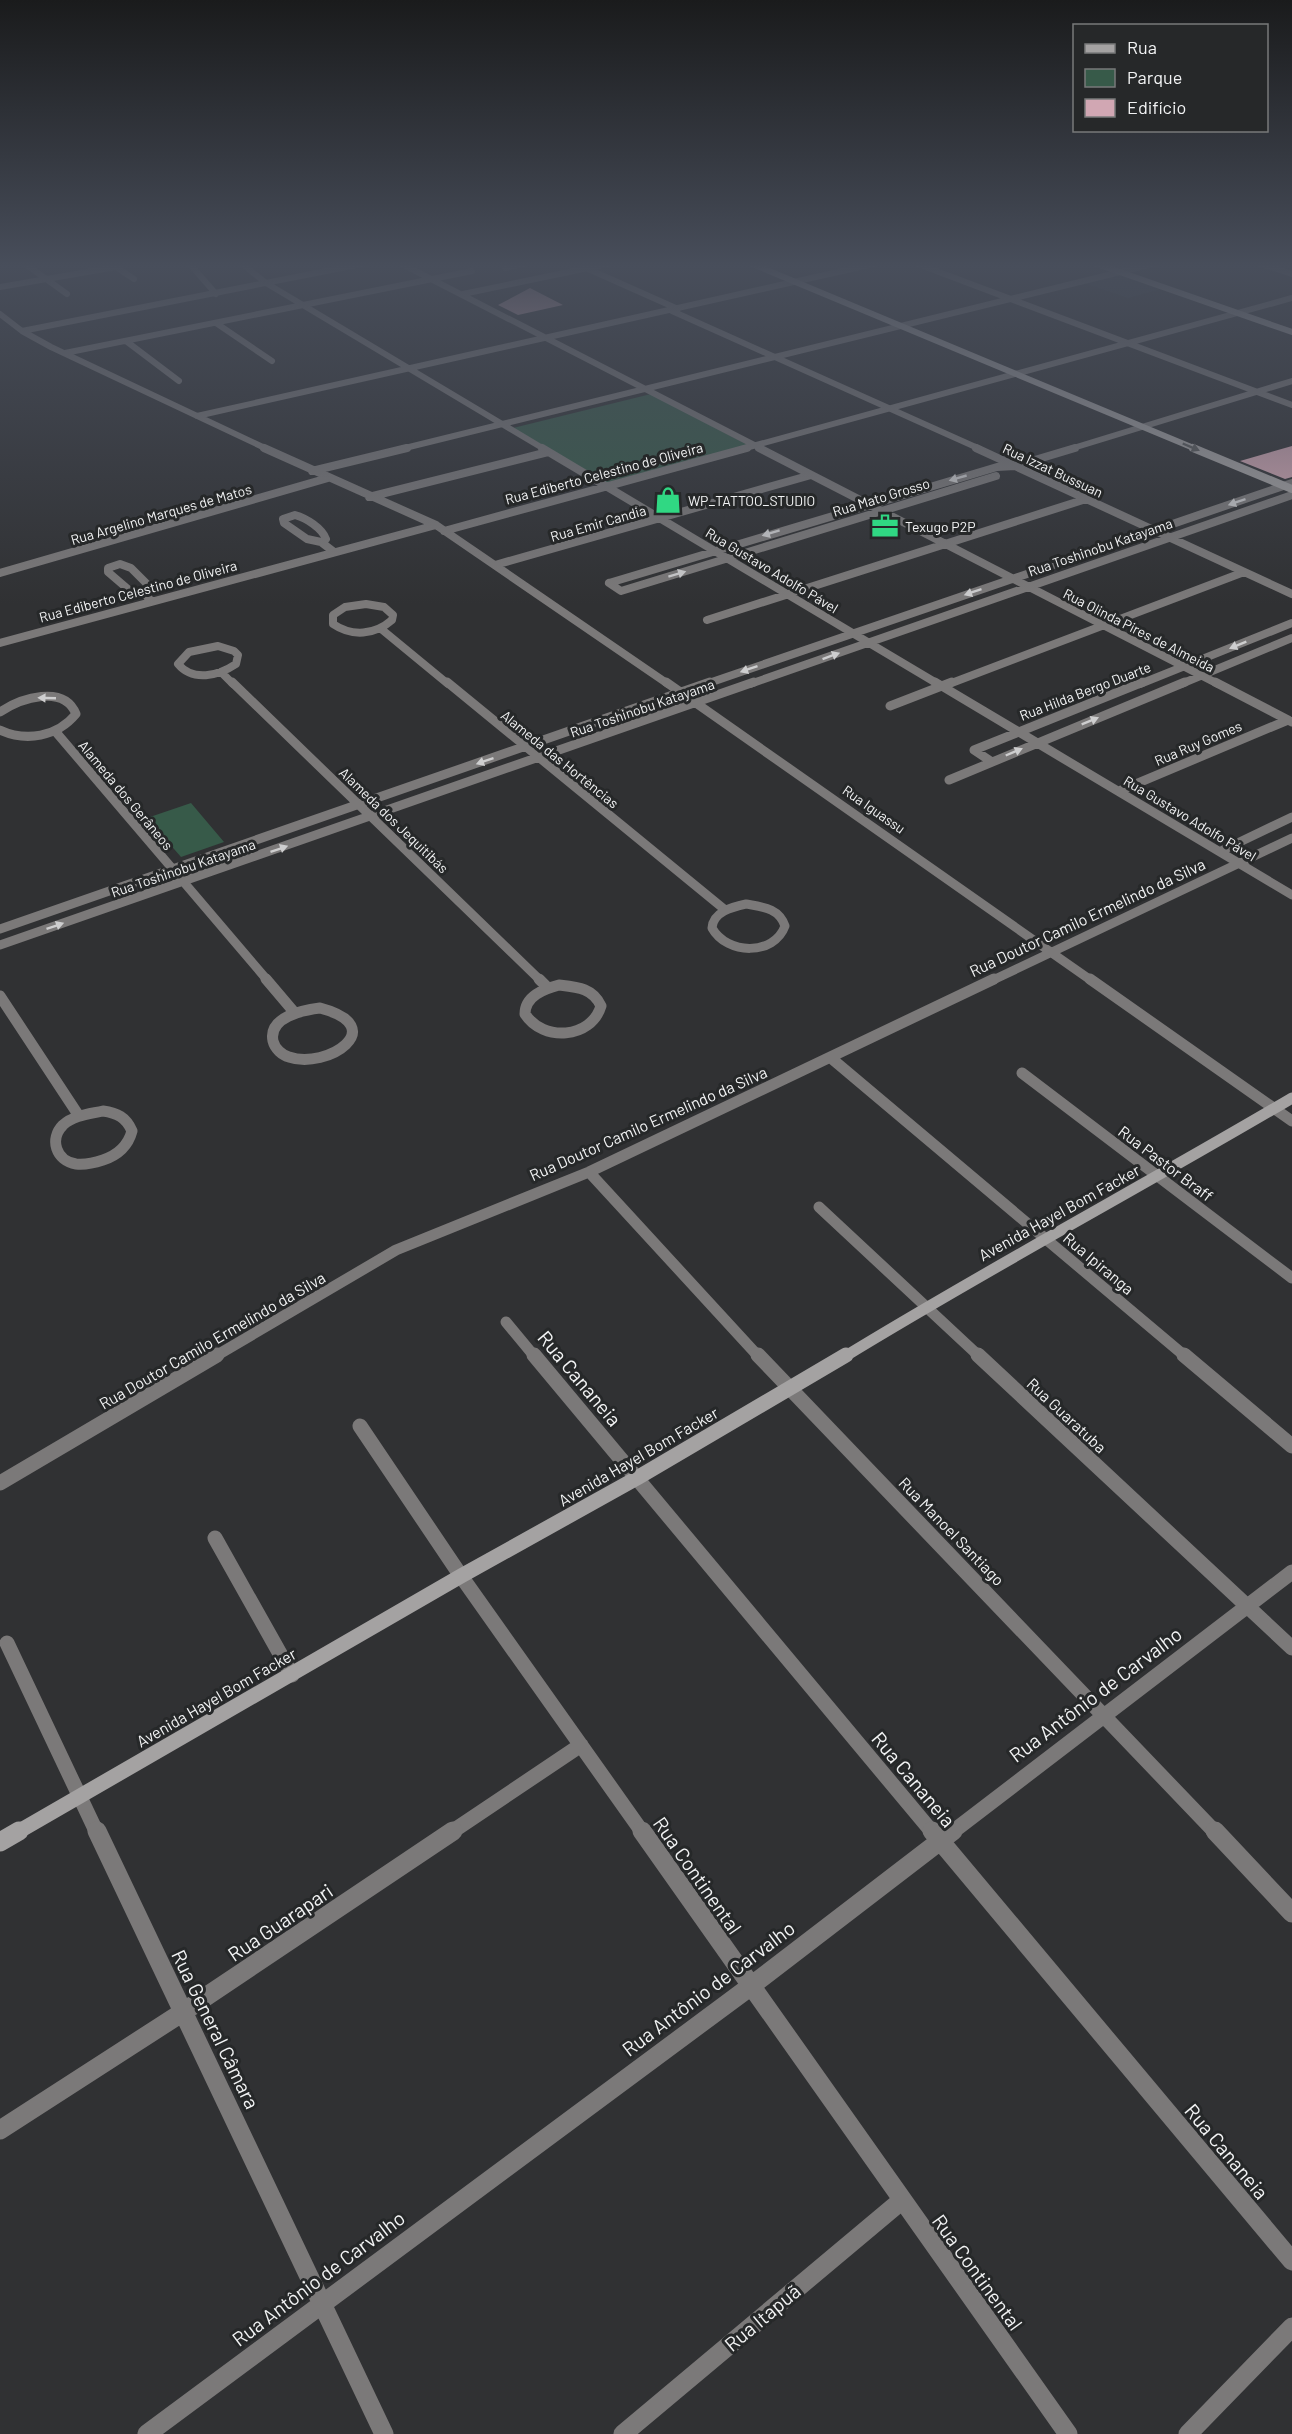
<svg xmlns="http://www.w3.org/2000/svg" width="1292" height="2434" font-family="Barlow,sans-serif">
  <rect width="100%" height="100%" fill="#303133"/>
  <path fill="#353c42" d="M1116,274L1161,289L1128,298L1084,283Z"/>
  <path fill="#375a49" d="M651,394L748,445L605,483L513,428Z
    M191,803L224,842L181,857L147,818Z"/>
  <path fill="#d1a7b3" d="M530,288L563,305L518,315L498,305Z
    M1292,446V477L1285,479L1240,461Z"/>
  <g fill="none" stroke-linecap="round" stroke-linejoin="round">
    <path stroke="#7b7979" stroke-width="6" d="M24,263L67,294
      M110,263L134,279
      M189,263L216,294
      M241,263L266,283L544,449
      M400,263L762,449
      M915,263L1292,405
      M1258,263L1292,274
      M505,268L528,263
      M586,268L678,309
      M0,287L116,267
      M463,294L612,263
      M672,311L980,449
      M0,314L22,331L51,347L267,449
      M216,323L272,361
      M22,331L367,263
      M126,341L179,381
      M65,353L472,271
      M197,416L878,263
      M401,449L1157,263
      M742,449L1292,298
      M1070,449L1292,381"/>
    <path stroke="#7b7979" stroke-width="8" d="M264,448L436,525L668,684
      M542,448L938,684
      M759,448L1218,684
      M976,448L1292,594
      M312,471L407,448
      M369,497L548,452
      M295,515C306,518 322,528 326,539L321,542L307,539L284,523L283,519Z
      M444,531L747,448
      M321,542L334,552
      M120,564L131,568L149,586V590L144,593L129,590L108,572V568Z
      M495,565L811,475
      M0,573L328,478
      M609,583L997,467L1015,466L1075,448
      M609,583L621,591L996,476
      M144,593L151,601
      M366,604L384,607L393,615L392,620C375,635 352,637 333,624V615L345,607Z
      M707,620L1086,499
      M380,628L448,684
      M0,643L436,525
      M218,646L234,651L238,655L236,664C218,676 193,682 178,664L189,652Z
      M221,672L233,684
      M706,684L1292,483
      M750,684L1292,495
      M949,684L1244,572
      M1140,684L1292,623
      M1181,684L1292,638"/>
    <path stroke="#7b7979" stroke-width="9" d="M232,682L541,981
      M447,682L724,909
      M666,682L1092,981
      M935,682L1292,895
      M1215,682L1292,722
      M890,706L952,682
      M0,712C21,698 64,684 76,714C57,737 26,742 0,730
      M55,731L268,981
      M992,762L974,750L1143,682
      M949,780L1185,682
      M1119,791L1288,720
      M1221,851L1292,817
      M746,904C763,907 779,908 785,926C774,956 727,955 712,928C713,912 732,907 746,904Z
      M0,929L710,682
      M0,945L754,682
      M991,981L1292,838"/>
    <path stroke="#7b7979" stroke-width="11" d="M266,979L294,1012
      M539,979L547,987
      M1090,979L1292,1121
      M559,985C577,987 593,988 601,1006C591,1039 543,1042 525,1014C525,996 544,989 559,985Z
      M0,996L79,1116
      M320,1008C392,1027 327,1070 289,1057C282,1055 275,1049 273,1041C268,1017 303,1010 320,1008Z
      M831,1058L1186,1357
      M1022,1073L1292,1278
      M103,1111C117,1113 126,1117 132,1131C128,1146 118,1155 103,1160C94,1163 86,1165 76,1164C56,1161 49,1139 63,1125C74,1115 90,1114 103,1111Z
      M589,1172L759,1357
      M819,1207L980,1357
      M506,1322L535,1357
      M214,1357L396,1250L589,1172L994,979"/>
    <path stroke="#7b7979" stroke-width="15" d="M534,1355L933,1833
      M758,1355L1216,1833
      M978,1355L1292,1648
      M1184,1355L1292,1446
      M360,1426L461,1576L643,1833
      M0,1483L217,1355
      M215,1538L292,1675
      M7,1643L97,1833
      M450,1833L581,1745
      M951,1833L1292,1572"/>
    <path stroke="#7b7979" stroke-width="19" d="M97,1831L384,2434
      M642,1831L1068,2434
      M932,1831L1292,2261
      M1215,1831L1292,1913
      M0,2130L183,2012L453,1831
      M147,2434L751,1986L953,1831
      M623,2434L901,2201
      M1188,2434L1292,2327"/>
    <path stroke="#a4a2a2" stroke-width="6" d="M750,263L1196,449
      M1094,263L1292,332"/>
    <path stroke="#a4a2a2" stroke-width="8" d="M1193,448L1292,489"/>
    <path stroke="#a4a2a2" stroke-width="11" d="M844,1357C991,1267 1143,1186 1292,1098"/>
    <path stroke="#a4a2a2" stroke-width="15" d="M16,1833L461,1576L637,1478L846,1355"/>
    <path stroke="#a4a2a2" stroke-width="19" d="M0,1842L19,1831"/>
  </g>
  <defs><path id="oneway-solid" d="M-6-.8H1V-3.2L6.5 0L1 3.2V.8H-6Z" transform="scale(1.5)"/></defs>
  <use fill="#585959" href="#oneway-solid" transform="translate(1191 447) rotate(23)"/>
  <g fill="#cececf">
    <use href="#oneway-solid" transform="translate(958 478) rotate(164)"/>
    <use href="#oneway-solid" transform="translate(1237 502) rotate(161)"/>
    <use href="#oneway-solid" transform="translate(771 533) rotate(163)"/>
    <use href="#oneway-solid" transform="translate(677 574) rotate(-17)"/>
    <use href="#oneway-solid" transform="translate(973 592) rotate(161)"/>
    <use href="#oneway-solid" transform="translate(1238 645) rotate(158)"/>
    <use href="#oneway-solid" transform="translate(831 656) rotate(-20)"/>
    <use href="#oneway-solid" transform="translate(749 669) rotate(161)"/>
    <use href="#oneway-solid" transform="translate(47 698) rotate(-178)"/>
    <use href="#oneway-solid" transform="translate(1090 721) rotate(-22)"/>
    <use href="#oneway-solid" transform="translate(1014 752) rotate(-23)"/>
    <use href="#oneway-solid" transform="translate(485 761) rotate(161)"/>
    <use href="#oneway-solid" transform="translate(279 849) rotate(-19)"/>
    <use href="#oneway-solid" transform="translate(55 926) rotate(-19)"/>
  </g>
  <linearGradient id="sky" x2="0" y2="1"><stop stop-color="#1a1b1c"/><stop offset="0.44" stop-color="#484e5b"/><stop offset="1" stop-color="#484e5b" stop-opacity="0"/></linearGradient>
  <rect width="1292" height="604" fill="url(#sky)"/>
  <defs>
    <symbol id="shop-bare" viewBox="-9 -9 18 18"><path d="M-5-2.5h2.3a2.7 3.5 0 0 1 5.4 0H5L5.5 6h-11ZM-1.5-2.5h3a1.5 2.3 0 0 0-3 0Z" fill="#30d883" stroke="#262829" stroke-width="2.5" paint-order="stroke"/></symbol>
    <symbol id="office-bare" viewBox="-9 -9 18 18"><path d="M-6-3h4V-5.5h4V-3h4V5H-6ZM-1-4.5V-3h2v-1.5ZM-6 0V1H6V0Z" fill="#30d883" stroke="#262829" stroke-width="2.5" paint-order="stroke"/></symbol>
  </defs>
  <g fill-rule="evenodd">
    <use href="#shop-bare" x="649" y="481" width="38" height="38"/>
    <use href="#office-bare" x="866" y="507" width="38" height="38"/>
  </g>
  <g text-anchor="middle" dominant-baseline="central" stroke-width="6" stroke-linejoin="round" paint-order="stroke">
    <g font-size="14" fill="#f2f3f4" stroke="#262829">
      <text transform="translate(1053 470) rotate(25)">Rua Izzat Bussuan</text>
      <text transform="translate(604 473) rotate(-15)">Rua Ediberto Celestino de Oliveira</text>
      <text transform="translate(881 497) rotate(-17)">Rua Mato Grosso</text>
      <text transform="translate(161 514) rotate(-16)">Rua Argelino Marques de Matos</text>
      <text transform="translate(598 523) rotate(-16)">Rua Emir Candia</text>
      <text transform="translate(1100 547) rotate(-19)">Rua Toshinobu Katayama</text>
      <text transform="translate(772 570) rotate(31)">Rua Gustavo Adolfo Pável</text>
      <text transform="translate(138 591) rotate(-15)">Rua Ediberto Celestino de Oliveira</text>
      <text transform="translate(1139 630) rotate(27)">Rua Olinda Pires de Almeida</text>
      <text transform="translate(1085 691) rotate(-21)">Rua Hilda Bergo Duarte</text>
      <text transform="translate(642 708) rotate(-19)">Rua Toshinobu Katayama</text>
      <text transform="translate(1198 743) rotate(-23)">Rua Ruy Gomes</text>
      <text transform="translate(560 759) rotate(39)">Alameda das Hortências</text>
      <text transform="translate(126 795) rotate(50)">Alameda dos Gerâneos</text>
      <text transform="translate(874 809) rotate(35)">Rua Iguassu</text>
      <text transform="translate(1190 818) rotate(31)">Rua Gustavo Adolfo Pável</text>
      <text transform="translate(394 820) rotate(44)">Alameda dos Jequitibás</text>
      <text transform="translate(183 868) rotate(-19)">Rua Toshinobu Katayama</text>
    </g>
    <g font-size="14" fill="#f2f3f4" stroke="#262829" text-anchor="start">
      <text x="688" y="500">WP_TATTOO_STUDIO</text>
      <text x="905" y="526">Texugo P2P</text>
    </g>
    <g font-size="16" fill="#f2f3f4" stroke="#262829">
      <text transform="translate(1087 917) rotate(-25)">Rua Doutor Camilo Ermelindo da Silva</text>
      <text transform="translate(648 1123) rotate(-24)">Rua Doutor Camilo Ermelindo da Silva</text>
      <text transform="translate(1166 1163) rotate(37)">Rua Pastor Braff</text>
      <text transform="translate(1059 1212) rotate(-29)">Avenida Hayel Bom Facker</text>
      <text transform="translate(1099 1263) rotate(40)">Rua Ipiranga</text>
      <text transform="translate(212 1340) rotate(-30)">Rua Doutor Camilo Ermelindo da Silva</text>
      <text transform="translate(1067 1415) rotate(43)">Rua Guaratuba</text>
      <text transform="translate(638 1456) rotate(-30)">Avenida Hayel Bom Facker</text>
      <text transform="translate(952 1531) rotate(46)">Rua Manoel Santiago</text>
      <text transform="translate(216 1697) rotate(-30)">Avenida Hayel Bom Facker</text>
    </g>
    <g font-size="20" fill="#f2f3f4" stroke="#262829">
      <text transform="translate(580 1378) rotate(50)">Rua Cananeia</text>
      <text transform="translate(1095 1694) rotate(-37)">Rua Antônio de Carvalho</text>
      <text transform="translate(914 1779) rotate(50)">Rua Cananeia</text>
      <text transform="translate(698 1875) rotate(55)">Rua Continental</text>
      <text transform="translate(280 1922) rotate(-34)">Rua Guarapari</text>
      <text transform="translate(708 1988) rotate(-37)">Rua Antônio de Carvalho</text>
      <text transform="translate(216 2029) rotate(64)">Rua General Câmara</text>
      <text transform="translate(1227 2151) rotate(50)">Rua Cananeia</text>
      <text transform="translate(978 2272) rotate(54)">Rua Continental</text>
      <text transform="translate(318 2278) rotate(-37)">Rua Antônio de Carvalho</text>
      <text transform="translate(762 2317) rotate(-40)">Rua Itapuã</text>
    </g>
  </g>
  <rect x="1073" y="24" width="195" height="108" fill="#262829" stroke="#78797a" stroke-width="1.5"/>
  <rect x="1085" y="44" width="30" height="9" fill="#a4a2a2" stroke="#78797a" stroke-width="1.5"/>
  <text x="1127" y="54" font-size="18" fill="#f2f3f4">Rua</text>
  <rect x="1085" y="69" width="30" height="18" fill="#375a49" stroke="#78797a" stroke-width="1.5"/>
  <text x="1127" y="84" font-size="18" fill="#f2f3f4">Parque</text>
  <rect x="1085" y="99" width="30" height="18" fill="#d1a7b3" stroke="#78797a" stroke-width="1.5"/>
  <text x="1127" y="114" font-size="18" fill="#f2f3f4">Edifício</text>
</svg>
